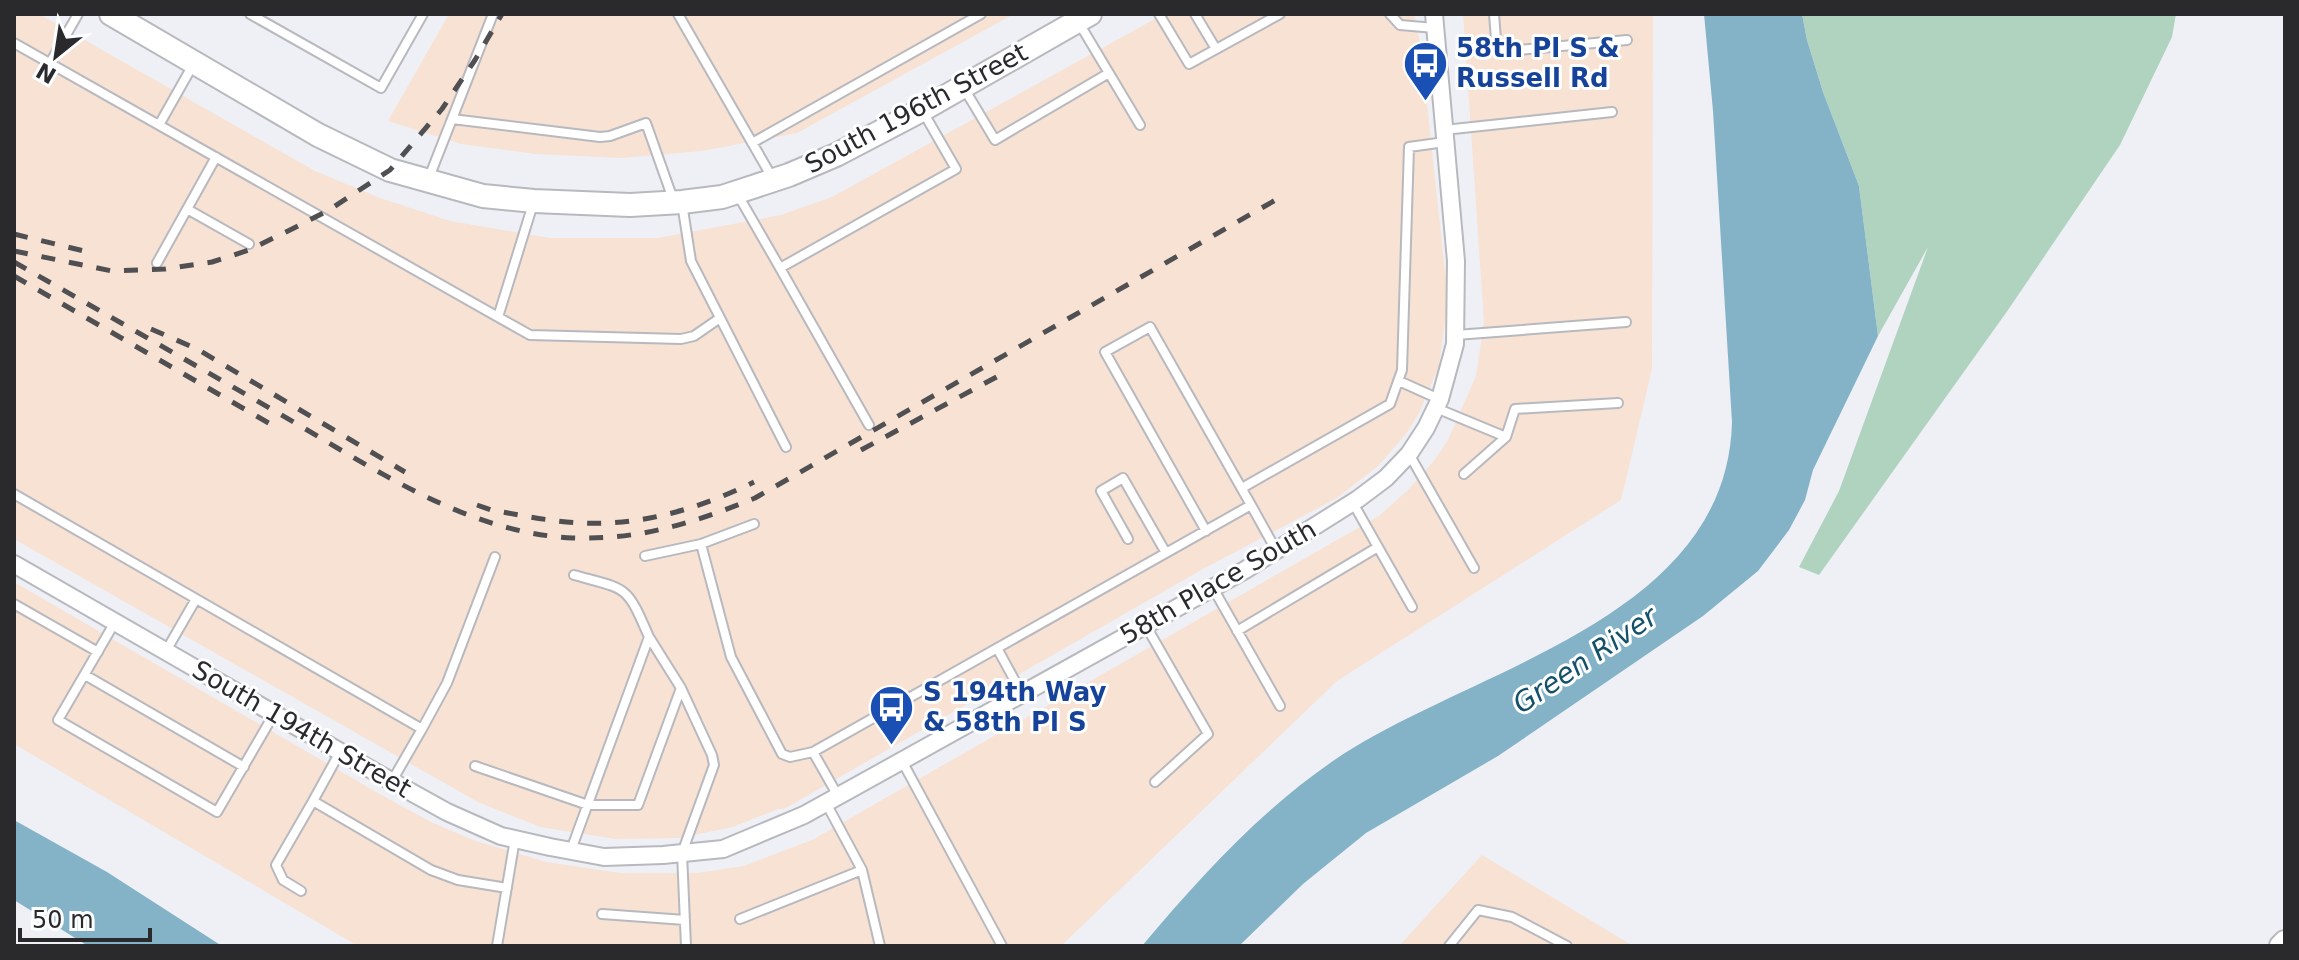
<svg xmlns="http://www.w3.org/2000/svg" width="2299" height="960" font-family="'DejaVu Sans',sans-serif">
  <rect width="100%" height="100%" fill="#eff0f5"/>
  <path fill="#f7e2d4" d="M14,14H39L315,171L380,198L450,221L550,238H658L781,215L832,197L1164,14H1414L1421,48L1448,299L1439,366L1419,413L1406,434L1378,466L1337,498L1203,569L784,809H778L733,827L679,838L616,839L540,827L478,802L14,539Z
    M449,14H1014L797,133L702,151L621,158L536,154L461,144L388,121Z
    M1463,14H1653L1652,369L1621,500L1337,681L1061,946H358L14,744V582L385,797L431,822L473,840L546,862L620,873H697L744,866L812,840L1379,516L1408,490L1433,462L1447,442L1476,376L1484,322Z
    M1482,855L1633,946H1399Z"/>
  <path fill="#b0d3bf" d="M1802,14H2176L2172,37L2120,145L2008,310L1819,575L1799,567L1839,491L1928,247L1878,336L1859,186L1823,92L1807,40Z"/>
  <path fill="#84b3c8" d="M1704,14H1802L1807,40L1823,92L1859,186L1878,336L1813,470L1805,500L1789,530L1758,571L1703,616L1498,756L1366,833L1303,884L1239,946H1142C1199,878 1260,811 1333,761C1466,669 1727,622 1732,422L1713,111Z
    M14,820L107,872L222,946H88L14,900Z"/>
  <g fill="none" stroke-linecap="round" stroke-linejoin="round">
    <defs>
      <path id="service" d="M250,14L381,88L423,14
        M678,14L773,179
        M1159,14L1189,64L1280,14
        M1195,14L1216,49
        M1390,14L1400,25L1435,28
        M1494,14L1497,52L1627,40
        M1079,23L1140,125
        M14,43L498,317
        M50,63L78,14
        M965,90L995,140L1109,73
        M452,119L493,14
        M159,125L194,63
        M1444,130L1612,112
        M752,143L981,14
        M428,180L452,119L600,137L610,136L646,123L674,202
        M738,195L780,268L956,169L922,110
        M682,203L691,261L786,447
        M533,204L498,317L530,335L681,339L694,336L720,318
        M187,209L249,244
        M157,263L216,157
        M780,268L869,425
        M1456,335L1626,322
        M1399,381L1439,399
        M1436,408L1506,437
        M1409,454L1474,568
        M1464,474L1506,437L1515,409L1618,403
        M1242,488L1390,404L1402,370L1409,147L1445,142
        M14,494L422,729L392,781
        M1353,503L1412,607
        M1206,531L1105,352L1150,327L1251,505
        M1128,539L1101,491L1123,478L1166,553
        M701,544L731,657L782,754L790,757L813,752
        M645,556L701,544L754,524
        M1213,588L1280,706
        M14,604L98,652
        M115,622L58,720L217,812L274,714
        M1146,626L1208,734L1155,782
        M1237,631L1378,547
        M649,637L681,688L712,755L714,765L682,853L686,946
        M997,648L1022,694
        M166,651L196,599
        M85,675L244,767
        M422,729L447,683L495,557
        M902,761L1002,946
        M475,766L588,805H638L681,688
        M838,796L813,752L1251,505L1276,550
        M313,801L340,752
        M826,803L862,870L880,946
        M571,850L649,637C626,584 628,590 574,575
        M301,891L283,880L276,865L313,801L431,870L458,880L507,888
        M602,914L685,920
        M740,919L862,870
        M497,946L515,839
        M1449,946L1478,910L1512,917L1567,946"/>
      <path id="minor" d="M14,564L391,781L447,812L501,836L550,847L604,857L663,855L723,849L804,815L878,774L1245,570L1358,499L1386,478L1409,454L1426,428L1440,399L1455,344L1456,261L1434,14"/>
      <path id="secondary" d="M111,14L318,135L390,170L483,196L534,201L630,205L682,202L722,197L789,175L836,155L922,110L1090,14
        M2281,946L2285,942"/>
    </defs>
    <use href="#service" stroke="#b8b9be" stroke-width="12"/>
    <use href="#minor" stroke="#b8b9be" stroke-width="20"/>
    <use href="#secondary" stroke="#b8b9be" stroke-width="26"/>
    <use href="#service" stroke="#fff" stroke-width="8"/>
    <use href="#minor" stroke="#fff" stroke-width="16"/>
    <use href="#secondary" stroke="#fff" stroke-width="22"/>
    <path stroke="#505053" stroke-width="5" stroke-dasharray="14 14" stroke-linecap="butt" d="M14,234L88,252
      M14,251L112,271L165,269L212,262L249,250L294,228L329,210L390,170L442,109L475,60L502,14
      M14,262C102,312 190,362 278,413C369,465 464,533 573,538C640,540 694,523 755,498L1279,198
      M14,276L272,425
      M151,329L197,349L405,472
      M861,450L1002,374
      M477,505L491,510C521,515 552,522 582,523C642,526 701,508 754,482"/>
  </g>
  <defs>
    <symbol id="bus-pin" viewBox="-11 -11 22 30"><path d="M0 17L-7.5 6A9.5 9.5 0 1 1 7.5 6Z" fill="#1a4fb4" stroke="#fdfeff"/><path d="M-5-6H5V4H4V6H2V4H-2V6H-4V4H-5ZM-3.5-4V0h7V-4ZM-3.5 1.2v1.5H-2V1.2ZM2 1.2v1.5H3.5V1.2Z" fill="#fff"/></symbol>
  </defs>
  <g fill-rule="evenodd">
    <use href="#bus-pin" x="1400" y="38" width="51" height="69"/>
    <use href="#bus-pin" x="866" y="682" width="51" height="69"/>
  </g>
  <g text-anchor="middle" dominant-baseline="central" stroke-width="6" stroke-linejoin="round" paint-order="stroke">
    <g font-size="26" font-weight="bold" fill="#164399" stroke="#fdfeff" text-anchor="start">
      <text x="1456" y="48">58th Pl S &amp;<tspan x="1456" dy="30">Russell Rd</tspan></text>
      <text x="923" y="692">S 194th Way<tspan x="923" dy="30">&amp; 58th Pl S</tspan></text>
    </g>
    <g font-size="26" fill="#2a2a2c" stroke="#fdfeff">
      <text transform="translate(916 108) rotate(-28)">South 196th Street</text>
      <text transform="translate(1218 582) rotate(-30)">58th Place South</text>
      <text transform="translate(302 729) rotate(30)">South 194th Street</text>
    </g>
    <g font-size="28" font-style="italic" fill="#145068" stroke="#fdfeff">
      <text transform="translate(1585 660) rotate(-34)">Green River</text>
    </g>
  </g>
  <rect width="2299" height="960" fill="none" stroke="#2a2a2c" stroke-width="32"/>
  <g transform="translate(56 56) rotate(210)" stroke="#fdfeff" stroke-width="6" paint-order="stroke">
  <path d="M0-6L14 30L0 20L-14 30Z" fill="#2a2a2c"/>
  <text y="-12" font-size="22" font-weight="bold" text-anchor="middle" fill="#2a2a2c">N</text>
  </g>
  <path d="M20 928v12h130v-12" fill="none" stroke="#2a2a2c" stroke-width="4"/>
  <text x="32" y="928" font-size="24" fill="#2a2a2c" stroke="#fdfeff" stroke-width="6" paint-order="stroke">50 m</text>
</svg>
